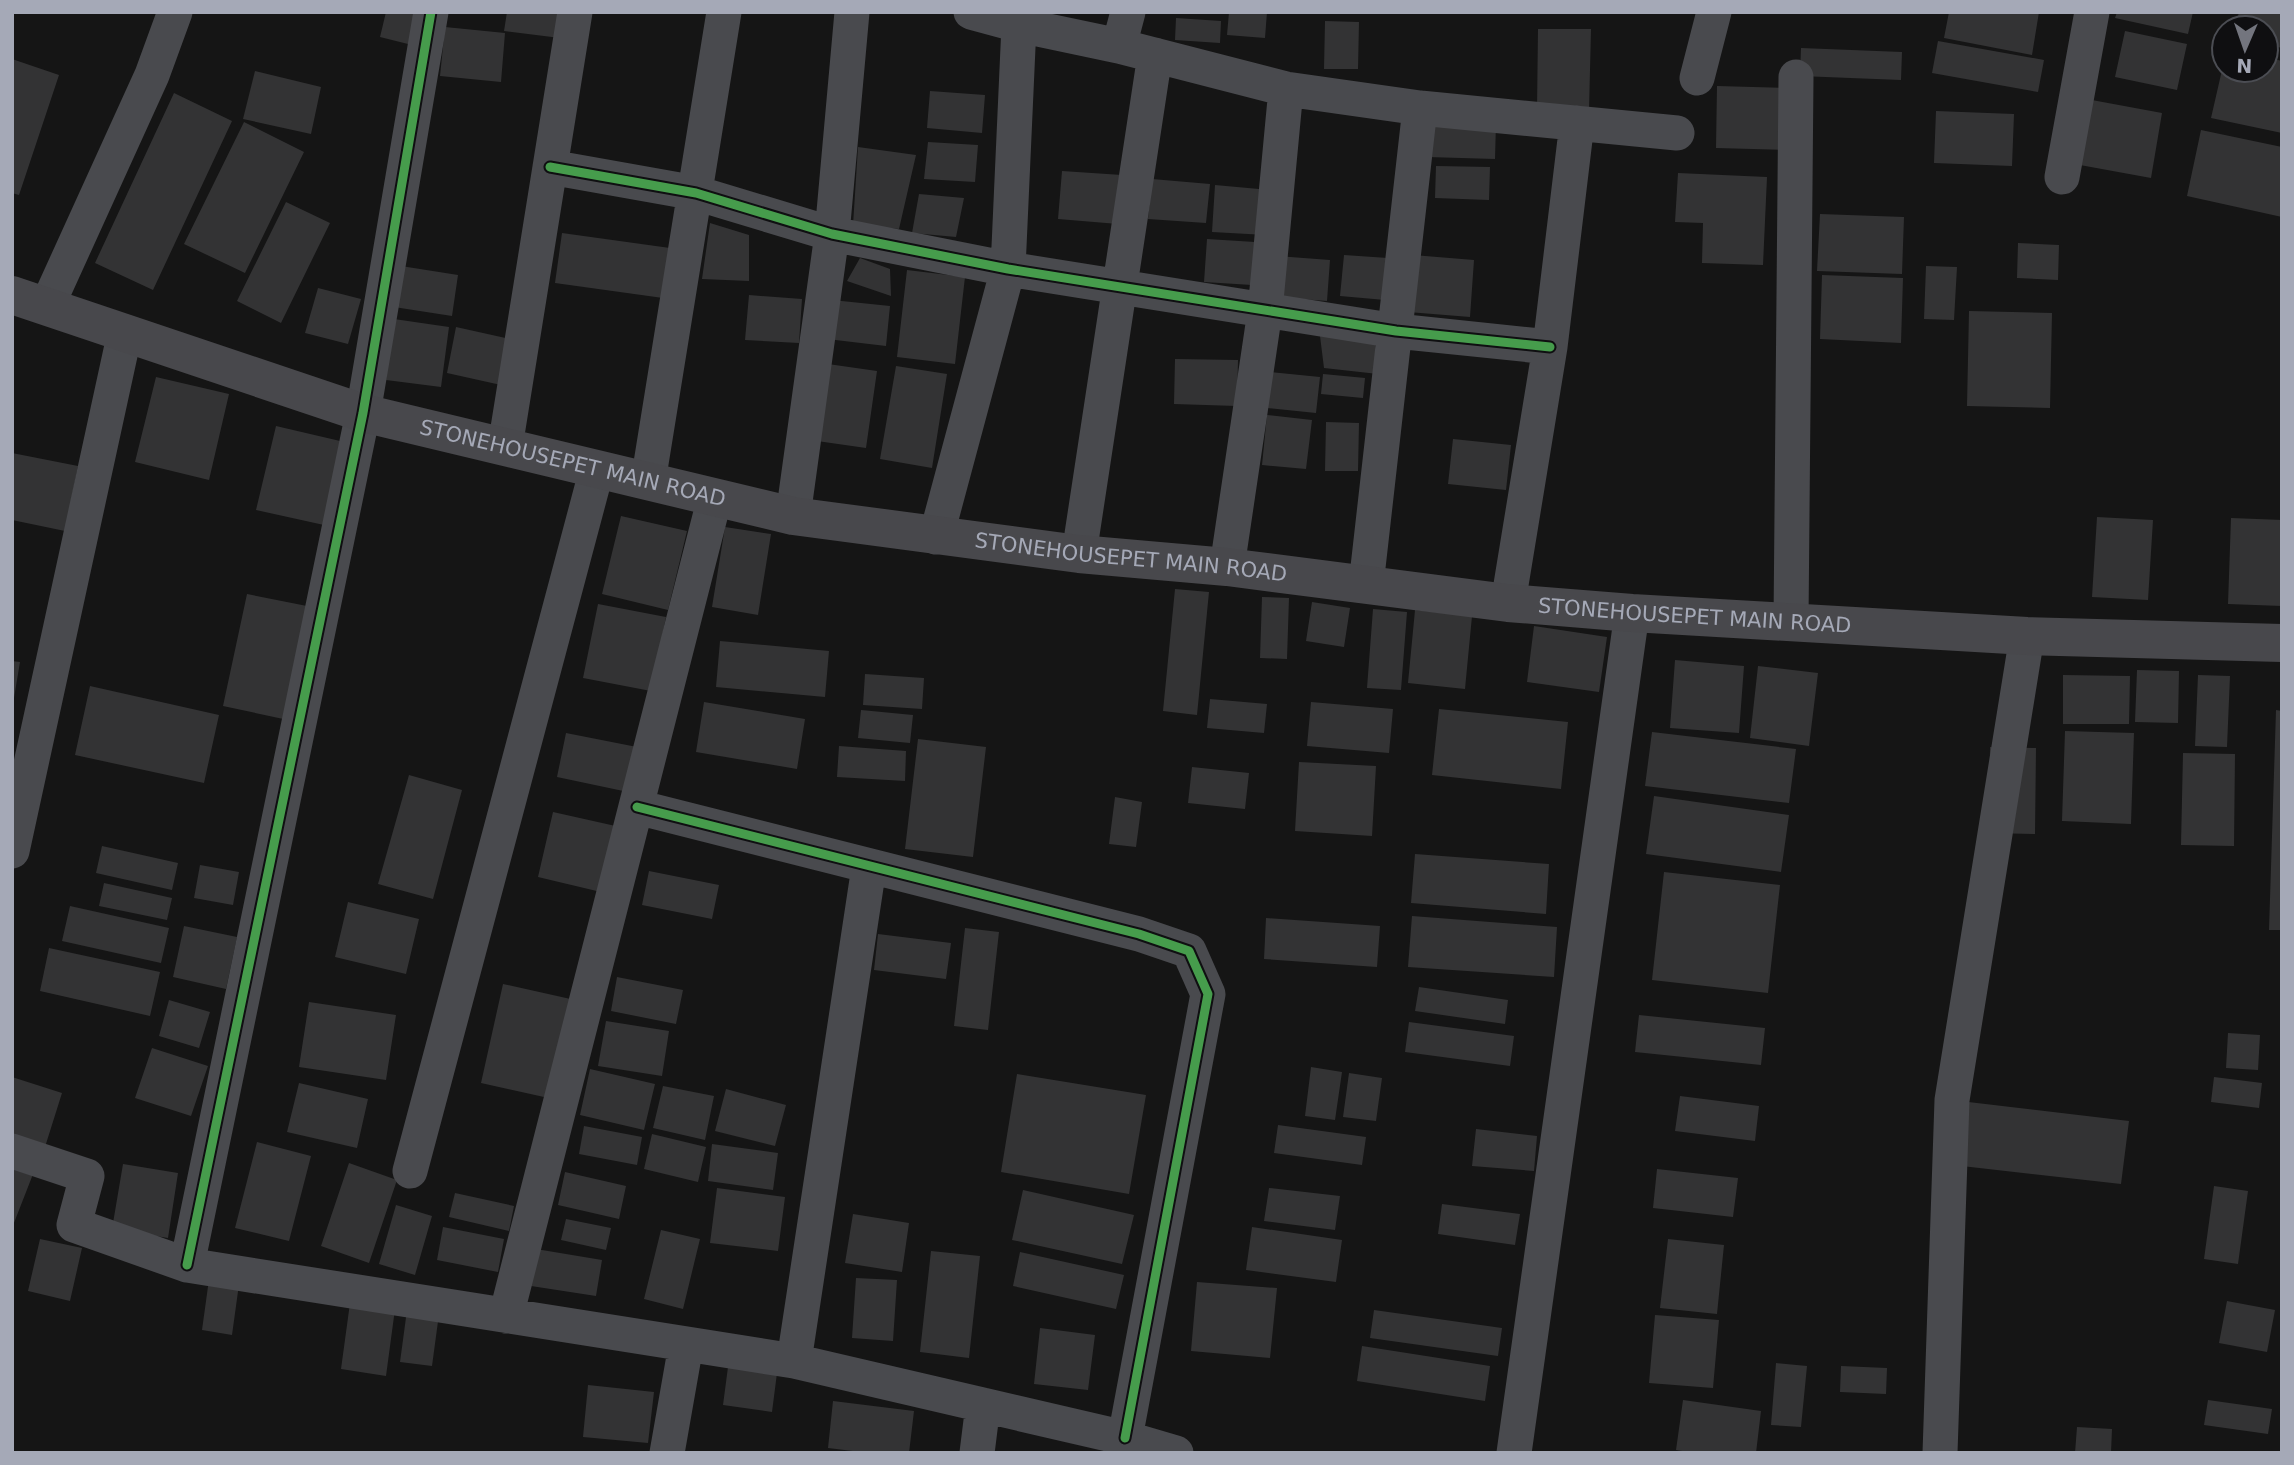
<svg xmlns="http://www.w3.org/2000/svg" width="2294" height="1465" font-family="'DejaVu Sans',sans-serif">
  <rect width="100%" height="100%" fill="#151515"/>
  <path fill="#333334" d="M386,12H423L416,46L380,37Z
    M507,12H564L560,38L504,31Z
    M1229,12H1267L1265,38L1227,35Z
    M1949,12H2039L2032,55L1944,38Z
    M2117,12H2193L2188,34L2115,18Z
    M2239,12H2282V48L2266,44V28H2235Z
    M1176,18L1221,21L1220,43L1175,40Z
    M1325,21L1359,22L1358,69H1324Z
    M445,27L505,33L501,82L440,76Z
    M1538,29H1591L1589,111L1537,110Z
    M2125,31L2187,44L2177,90L2115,77Z
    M1938,41L2044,60L2038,92L1932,73Z
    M1801,48L1902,52L1901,80L1800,76Z
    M2266,57L2282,61V133L2211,118L2222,70H2266Z
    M12,59L59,75L19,195L12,193Z
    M255,71L321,87L311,134L243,119Z
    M1717,86L1788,88L1787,150L1716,148Z
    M930,91L985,95L982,133L927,128Z
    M174,93L232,121L153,290L95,263Z
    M2081,98L2162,113L2151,178L2069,163Z
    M1936,111L2014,114L2012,166L1934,163Z
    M244,122L304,152L245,273L184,244Z
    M1428,122L1496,123L1495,159L1427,157Z
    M2201,130L2282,147V217L2187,196Z
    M928,142L978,145L975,182L924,179Z
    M858,147L916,155L899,229L853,225Z
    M1436,166L1490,167L1489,200L1435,198Z
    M1062,171L1122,175L1118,224L1058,219Z
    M1678,173L1767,177L1763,265L1702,263L1703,223L1675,222Z
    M1152,179L1210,184L1206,223L1148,219Z
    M1215,185L1270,190L1266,235L1212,232Z
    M919,194L964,198L956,237L912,233Z
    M286,202L330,223L281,323L237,301Z
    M1820,214L1904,217L1902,274L1817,271Z
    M710,223L749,235V281L702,279Z
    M562,233L670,248L663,298L555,283Z
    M1207,239L1255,242L1252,285L1204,282Z
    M2018,243L2059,245L2058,280L2017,278Z
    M1344,255L1388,258L1385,300L1340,296Z
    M1413,255L1474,260L1470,317L1408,312Z
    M1277,256L1330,260L1327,301L1274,297Z
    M860,258L890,269L891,296L847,281Z
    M401,266L458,275L452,316L394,307Z
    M1926,266L1957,267L1954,320L1924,319Z
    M907,270L965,277L955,364L897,357Z
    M1822,275L1903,278L1901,343L1820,339Z
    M318,288L361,299L348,344L305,333Z
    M749,295L802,299L799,343L745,340Z
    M832,300L890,306L886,346L827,339Z
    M1969,311L2052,313L2050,408L1967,406Z
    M394,319L449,327L441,387L386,380Z
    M456,327L510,339L501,385L447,373Z
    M1320,336L1375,342L1378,374L1324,368Z
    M1175,359L1238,360L1237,406L1174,404Z
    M828,364L877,371L866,448L817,441Z
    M896,366L947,374L932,468L880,459Z
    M1261,371L1320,377L1316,413L1257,407Z
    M1323,374L1365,378L1363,398L1321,394Z
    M156,377L229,394L209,480L135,462Z
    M1267,415L1312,420L1306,469L1262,465Z
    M1326,422L1359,423L1358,471H1325Z
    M276,426L353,444L333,527L256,510Z
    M1453,439L1511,445L1506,490L1448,484Z
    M12,453L78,466L65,531L12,520Z
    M621,516L687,531L668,610L602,594Z
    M2097,517L2153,520L2148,600L2092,597Z
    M2231,518L2282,520V606L2228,604Z
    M725,527L771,534L758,615L712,607Z
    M1175,589L1209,592L1197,715L1163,711Z
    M247,594L312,607L288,720L223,706Z
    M1262,597L1289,598L1287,659L1260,658Z
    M1312,602L1350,608L1344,647L1306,641Z
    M598,604L666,617L651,691L583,678Z
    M1373,609L1407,612L1401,690L1367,688Z
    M1415,610L1472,616L1465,689L1408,683Z
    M1534,626L1607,637L1599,692L1527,682Z
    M720,641L829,651L825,697L716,687Z
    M1675,660L1744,666L1739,733L1670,728Z
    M12,661L20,662L14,698H12Z
    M1758,666L1818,673L1809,746L1750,738Z
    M2137,670L2179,671L2178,723L2135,722Z
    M865,674L924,678L922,709L863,705Z
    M2063,675L2130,676L2129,724H2063Z
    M2198,675L2230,676L2227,747L2195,746Z
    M90,686L219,715L204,783L75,755Z
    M1210,699L1267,704L1264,733L1207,728Z
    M704,702L805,719L797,769L696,752Z
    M1311,702L1393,709L1389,753L1307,746Z
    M1439,709L1568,722L1561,789L1432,775Z
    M861,710L913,715L910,743L858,738Z
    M2276,710L2282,711V930H2269Z
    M2065,731L2134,733L2131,824L2062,821Z
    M1652,732L1796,749L1789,803L1645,786Z
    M566,733L637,747L628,792L557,777Z
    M918,739L986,747L973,857L905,849Z
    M839,746L906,751L905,781L837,777Z
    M1990,747L2036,748L2035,834L1989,833Z
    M2183,753L2235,754L2234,846L2181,845Z
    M1299,762L1376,766L1372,836L1295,831Z
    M1192,767L1249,773L1245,809L1188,803Z
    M409,775L462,790L433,899L378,884Z
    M1654,796L1789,815L1781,872L1646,854Z
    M1115,797L1142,802L1136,847L1109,844Z
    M553,812L620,827L605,893L538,877Z
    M102,846L178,863L172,890L96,873Z
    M1415,854L1549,864L1546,914L1411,903Z
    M200,865L239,872L233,905L194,898Z
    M649,871L719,885L712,919L642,905Z
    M1664,872L1780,885L1768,993L1652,980Z
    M104,883L172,898L167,920L99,906Z
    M348,902L419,919L406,974L335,957Z
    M70,906L169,928L161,963L62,941Z
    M1412,916L1557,927L1554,977L1408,967Z
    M1266,918L1380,926L1377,967L1264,959Z
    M184,926L237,937L226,989L173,977Z
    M965,928L999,932L988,1030L954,1026Z
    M878,934L951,943L946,979L874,970Z
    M49,948L160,972L150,1016L40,991Z
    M617,977L683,990L676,1024L611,1011Z
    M503,984L575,1000L553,1099L481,1083Z
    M1419,987L1508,1000L1505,1024L1415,1011Z
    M169,1000L210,1012L199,1048L159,1036Z
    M309,1002L396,1015L386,1080L299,1067Z
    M1639,1015L1765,1028L1761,1065L1635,1052Z
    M606,1021L669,1031L662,1076L598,1066Z
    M1409,1022L1514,1036L1510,1066L1405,1052Z
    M2228,1033L2260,1035L2258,1070L2226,1068Z
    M152,1048L208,1066L191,1116L135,1098Z
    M1311,1067L1342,1072L1335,1120L1305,1116Z
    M590,1069L655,1084L644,1130L580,1115Z
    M1349,1073L1382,1078L1376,1121L1343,1117Z
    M1017,1074L1146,1095L1129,1194L1001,1172Z
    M12,1077L62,1093L45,1147L12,1136Z
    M2214,1077L2262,1083L2259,1108L2211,1102Z
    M299,1083L368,1099L357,1148L287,1132Z
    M663,1086L714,1096L705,1140L653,1128Z
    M726,1089L786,1105L775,1146L715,1131Z
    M1680,1096L1759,1106L1755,1141L1675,1131Z
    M1960,1101L2129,1121L2121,1184L1953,1165Z
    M1278,1125L1366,1137L1362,1165L1274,1153Z
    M584,1126L642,1137L637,1165L579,1154Z
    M1476,1129L1537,1136L1534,1171L1472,1166Z
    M652,1134L706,1147L698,1182L644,1169Z
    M257,1142L311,1156L289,1241L235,1228Z
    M712,1144L778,1153L773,1190L708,1181Z
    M12,1160L35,1169L12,1228Z
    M349,1163L397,1180L369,1263L321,1246Z
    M123,1164L178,1173L168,1238L112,1229Z
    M1657,1169L1738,1178L1733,1217L1653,1208Z
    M565,1172L626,1186L619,1219L558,1205Z
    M2214,1186L2248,1191L2238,1264L2204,1259Z
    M717,1188L785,1197L778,1251L710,1243Z
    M1269,1188L1340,1196L1335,1230L1264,1221Z
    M1023,1190L1134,1215L1122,1264L1012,1240Z
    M455,1193L514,1206L509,1231L449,1217Z
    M1442,1204L1520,1214L1515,1245L1438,1234Z
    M396,1205L432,1216L415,1275L379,1264Z
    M853,1214L909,1223L902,1272L845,1263Z
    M566,1219L611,1228L606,1250L561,1240Z
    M443,1227L504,1239L498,1272L437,1260Z
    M1252,1227L1342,1240L1336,1282L1246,1270Z
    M661,1230L700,1239L683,1309L644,1299Z
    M40,1239L82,1248L70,1301L28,1291Z
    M1668,1239L1724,1245L1717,1314L1660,1308Z
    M536,1249L602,1260L596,1296L531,1286Z
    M931,1251L980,1256L969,1358L920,1352Z
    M1020,1252L1124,1275L1116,1309L1013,1286Z
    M210,1272L240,1277L232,1335L202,1330Z
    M856,1278L897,1280L893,1341L852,1338Z
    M1197,1282L1277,1288L1270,1358L1191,1351Z
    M2227,1301L2275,1310L2267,1352L2219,1343Z
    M350,1303L395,1309L386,1376L341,1369Z
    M407,1310L439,1314L432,1366L400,1362Z
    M1374,1310L1502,1328L1498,1356L1370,1338Z
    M1655,1315L1719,1320L1713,1388L1649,1383Z
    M1040,1328L1095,1335L1088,1390L1034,1384Z
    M1362,1346L1490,1366L1485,1401L1357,1381Z
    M1776,1363L1807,1366L1801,1427L1771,1425Z
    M1841,1366L1887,1368L1886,1394L1840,1392Z
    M728,1367L777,1373L772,1412L723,1405Z
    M588,1385L654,1392L648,1443L583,1437Z
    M1683,1400L1761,1411L1756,1453H1694L1676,1450Z
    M2208,1400L2272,1409L2268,1434L2204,1425Z
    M833,1401L914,1411L909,1453H869L828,1448Z
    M2077,1427L2112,1429L2111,1453H2075Z"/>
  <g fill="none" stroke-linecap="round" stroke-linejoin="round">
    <path stroke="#494a4e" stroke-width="35" d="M971,12L1019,25L1119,46L1286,89L1420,108L1677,133
      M1119,46L1128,12
      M1697,78L1714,12
      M550,167L696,193L832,234L1008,269L1396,331L1550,347
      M2062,177L2092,12
      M47,306L152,75L175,12
      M505,447L575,12
      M648,482L724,12
      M793,516L832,234L852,12
      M936,537L1008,269L1019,25
      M1079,554L1155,55
      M1227,567L1265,311L1286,89
      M1366,585L1420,108
      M1508,603L1550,347L1577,123
      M1791,622L1796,77
      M637,807L1139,934L1189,951L1208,994L1125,1438
      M12,851L125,332
      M12,1151L87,1176L74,1225L187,1265L794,1361L983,1405
      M410,1171L597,469
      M187,1265L363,413L431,12
      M506,1316L715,497
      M794,1361L869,867
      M667,1453L686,1345
      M977,1453L983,1405L1125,1438L1176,1453
      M1514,1453L1632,613
      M1940,1453L1952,1100L2027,636"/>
    <path stroke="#48484c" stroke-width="38" id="s1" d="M12,295L363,413L793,516L1079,554L1227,567L1508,603L1632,613L2027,636L2282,643"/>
    <defs>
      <path id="cycleway" d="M550,167L696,193L832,234L1008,269L1396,331L1550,347
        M637,807L1139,934L1189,951L1208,994L1125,1438
        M187,1265L363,413L431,12"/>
    </defs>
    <use href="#cycleway" stroke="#0f0f11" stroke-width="13"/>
    <use href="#cycleway" stroke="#469c4c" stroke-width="9"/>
  </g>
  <g text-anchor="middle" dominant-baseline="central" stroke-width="5" stroke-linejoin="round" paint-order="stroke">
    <g font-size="21" fill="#a5a9b7" stroke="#0f0f11">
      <text stroke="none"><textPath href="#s1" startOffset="586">STONEHOUSEPET MAIN ROAD</textPath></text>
      <text stroke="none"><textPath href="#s1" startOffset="1153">STONEHOUSEPET MAIN ROAD</textPath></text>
      <text stroke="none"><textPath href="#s1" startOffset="1720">STONEHOUSEPET MAIN ROAD</textPath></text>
    </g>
  </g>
  <rect width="2294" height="1465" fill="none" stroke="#a5a9b7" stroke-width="28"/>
  <g transform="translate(2245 49) rotate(182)"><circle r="33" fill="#0f0f11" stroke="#4b4d53" stroke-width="2"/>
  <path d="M0-5L12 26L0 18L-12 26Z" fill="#73757e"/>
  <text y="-10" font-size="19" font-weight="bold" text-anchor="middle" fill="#a5a9b7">N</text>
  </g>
</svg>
